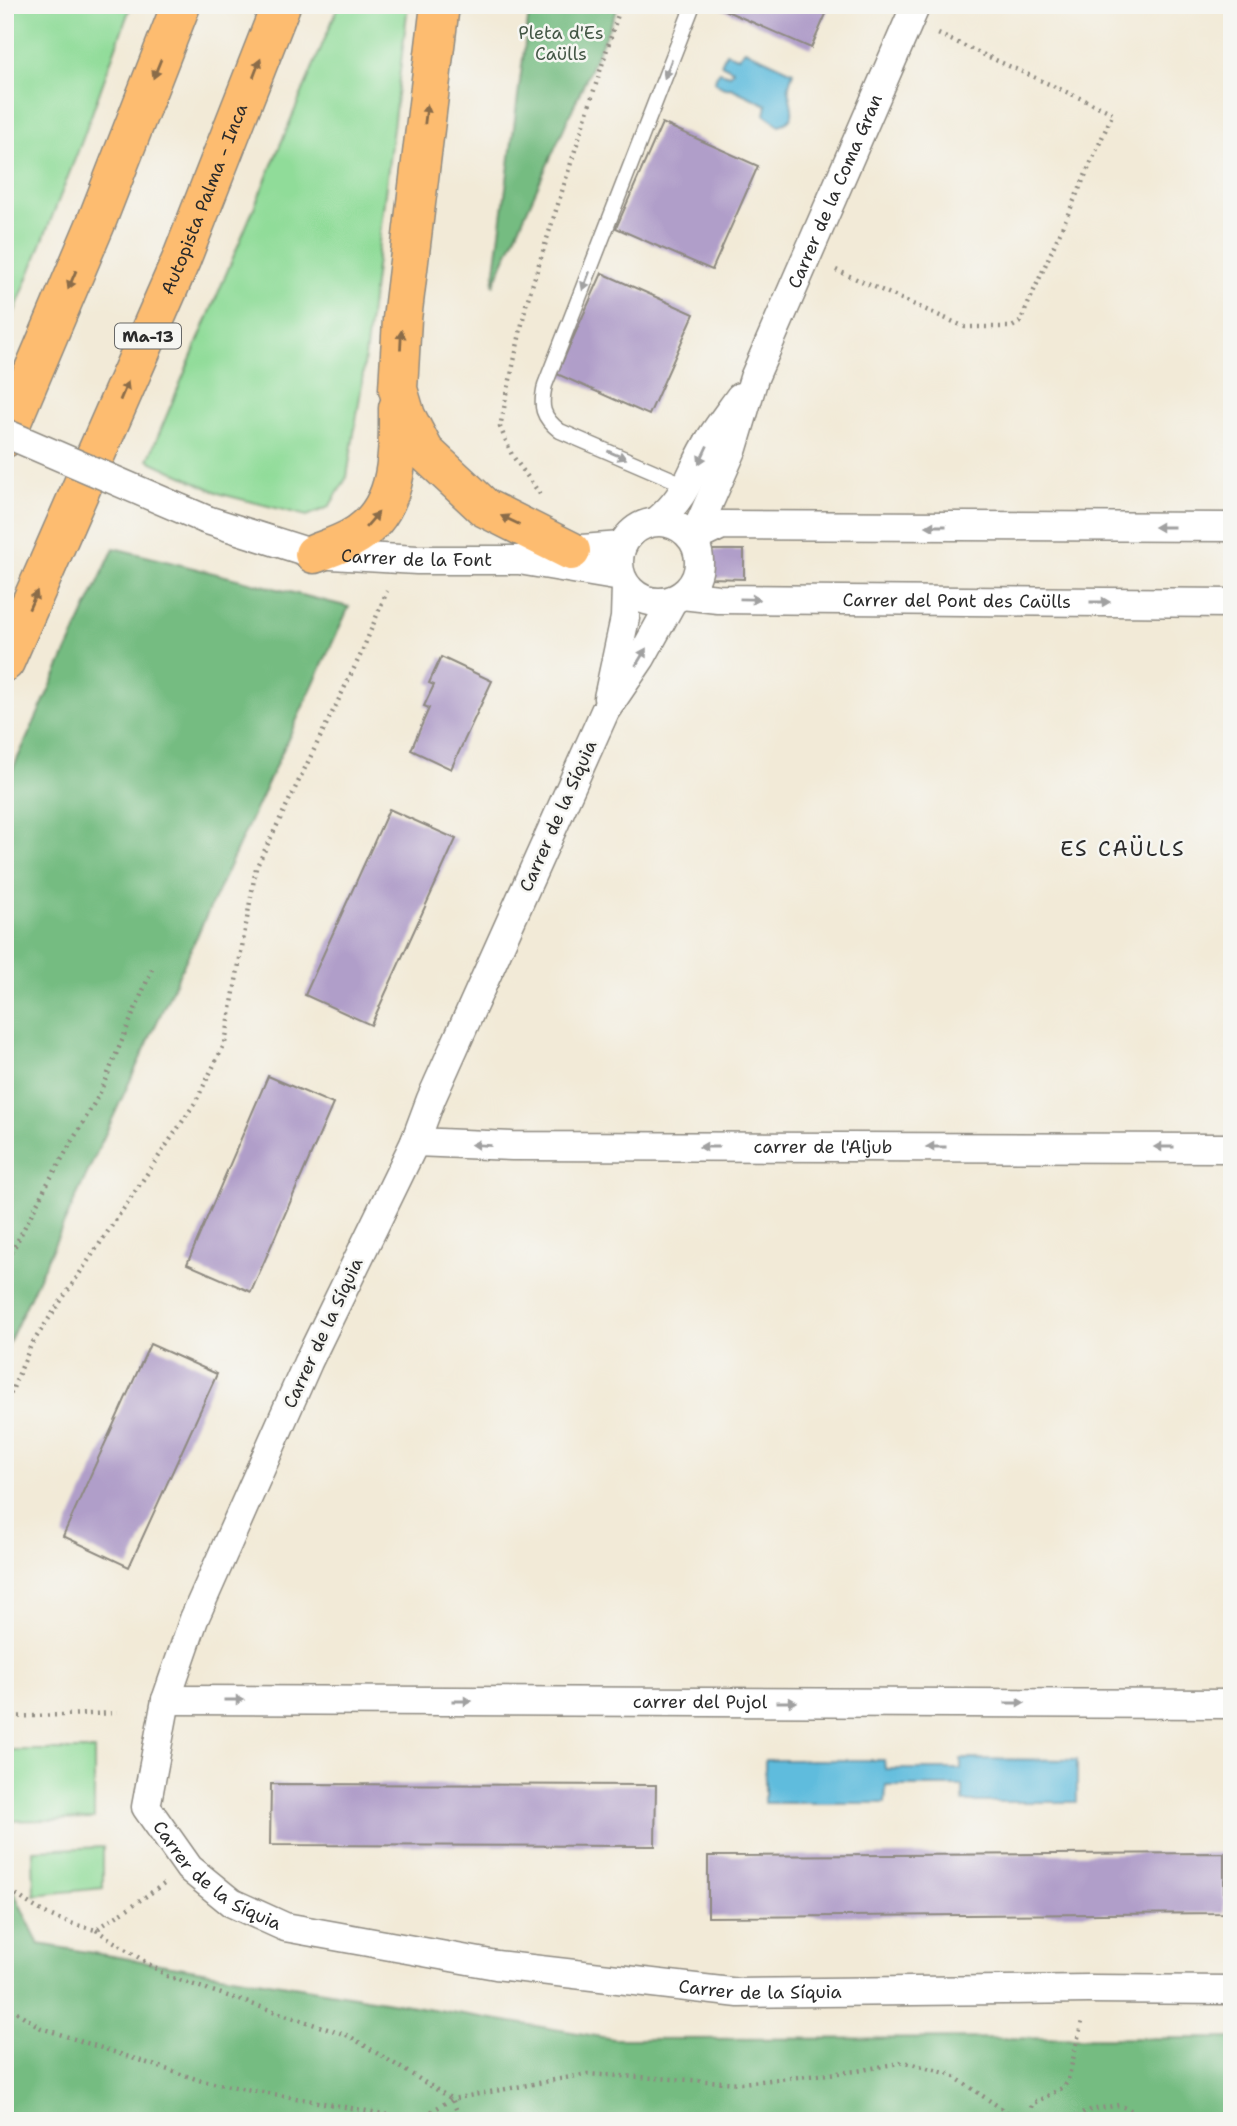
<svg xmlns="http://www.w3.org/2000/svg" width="1237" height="2126" font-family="'Shantell Sans',sans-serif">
  <rect width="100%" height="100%" fill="#f6f6f2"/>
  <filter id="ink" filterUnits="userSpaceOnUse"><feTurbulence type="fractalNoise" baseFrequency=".0143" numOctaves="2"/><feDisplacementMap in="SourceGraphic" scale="14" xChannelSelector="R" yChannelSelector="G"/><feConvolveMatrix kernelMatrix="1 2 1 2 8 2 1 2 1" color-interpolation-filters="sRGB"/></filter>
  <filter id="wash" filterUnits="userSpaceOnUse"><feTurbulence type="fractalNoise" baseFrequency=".00686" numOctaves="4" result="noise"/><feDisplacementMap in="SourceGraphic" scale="28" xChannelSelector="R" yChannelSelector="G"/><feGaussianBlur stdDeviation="1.57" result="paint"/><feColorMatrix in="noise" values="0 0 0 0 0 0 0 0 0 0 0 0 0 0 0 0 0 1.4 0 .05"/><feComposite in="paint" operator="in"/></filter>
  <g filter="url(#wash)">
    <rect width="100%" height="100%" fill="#f2ead7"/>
    <path fill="#90dc99" stroke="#5e8462" stroke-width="2" d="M5,5H131L82,141L5,336Z
      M339,5H408L361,390L347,477L329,507L307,516L221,494L148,460Z
      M5,1750H94V1819L5,1821Z
      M103,1847V1888L34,1895L33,1850Z"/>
    <path fill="#74bc81" stroke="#507456" stroke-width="2" d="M530,5H619L493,286Z
      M114,548L349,607L5,1351V786Z
      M5,1874L39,1944L614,2039L1232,2038V2121H5Z"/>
    <path fill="#5fbcdd" stroke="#457484" stroke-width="2" d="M745,50L793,72C791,79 787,87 789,94C792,108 798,121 779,125L765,115L767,105L731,88C724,89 721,87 715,82L716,77L720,72L730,75L733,70L721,64L726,53L738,57Z
      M961,1759L1077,1760V1802H963V1786H886L885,1803H765V1760H884L885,1769H961Z"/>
    <g id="blocks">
      <path fill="#b09ec9" d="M713,5H830L811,48Z
        M662,123L758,166L712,270L616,228Z
        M602,273L694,314L649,415L557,374Z
        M710,550H744V579L710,578Z
        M441,657L492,681L451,769L411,750L429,708L424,706L434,685L429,683Z
        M389,809L456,839L371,1025L305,995Z
        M268,1076L333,1104L251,1292L187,1264Z
        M150,1344L217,1374L129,1567L63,1536Z
        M271,1784L656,1785L655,1846L270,1845Z
        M1224,1853V1913L708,1917V1856Z"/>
    </g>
  </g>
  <g filter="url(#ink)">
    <use href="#blocks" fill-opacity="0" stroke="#8e8a81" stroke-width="2"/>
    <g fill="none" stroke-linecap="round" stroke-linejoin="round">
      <defs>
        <path id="lane" d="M688,486L560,431C542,417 540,407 545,385L693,5"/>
        <g id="street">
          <path id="s1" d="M207,520L314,554L417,560H519L621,577"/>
          <path d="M657,521C691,492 689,472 711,438C720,424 730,411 740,397"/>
          <circle cx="659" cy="562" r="40"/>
          <path id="s2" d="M693,539L733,448L754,378L916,5"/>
          <path d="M693,539L722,525L1232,527"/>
          <path d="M553,554L582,549L621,546"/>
          <path id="s3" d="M682,595L718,599L1232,603"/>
          <path id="s4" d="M673,600L641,658L605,711L431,1099L415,1142L308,1362L194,1619L166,1700L146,1807L189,1868L232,1903L285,1927L496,1965L739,1993L1089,1989L1232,1990"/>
          <path d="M608,698L625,618L626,586"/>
          <path id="s5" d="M415,1142L512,1146L1232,1148"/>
          <path id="s6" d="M166,1700L1232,1704"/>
        </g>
        <g id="highway">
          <path d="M440,5L402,319L398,389L406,416L425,452L485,508L571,551"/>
          <path d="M5,438L96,223L181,5"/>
          <path d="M314,554C326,549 339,545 350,539C400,513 398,456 398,408"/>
          <path id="s7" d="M5,662L181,260L281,5"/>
        </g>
      </defs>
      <use href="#lane" stroke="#8e8a81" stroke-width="17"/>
      <use href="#street" stroke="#8e8a81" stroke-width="31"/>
      <use href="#highway" stroke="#8e8a81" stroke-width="41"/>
      <path stroke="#8e8a81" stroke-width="4.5" stroke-dasharray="2 5" stroke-linecap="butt" d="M836,270L965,327H1012L1020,322L1113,113L938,34
        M540,494L512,455L500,427L526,305L621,5
        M5,1265L46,1186L99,1095L152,969
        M5,1407L31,1345L195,1103L225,1043L256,868L361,654L387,591
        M5,1717L117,1713
        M5,1886C38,1912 55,1920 96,1930L164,1884
        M96,1930L167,1976L349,2036L452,2099L461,2121
        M5,2004L41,2028L202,2081L417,2120L452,2099L587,2074L741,2083L857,2071L904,2062L950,2074L1020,2121
        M1027,2121L1032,2104L1064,2087L1068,2080L1082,2021
        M1071,2121L1085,2111L1119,2105L1155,2121"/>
      <use href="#lane" stroke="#fff" stroke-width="14"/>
      <use href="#street" stroke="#fff" stroke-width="28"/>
      <use href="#highway" stroke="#fdbc70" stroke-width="38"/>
      <defs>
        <path id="street-bridge" d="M5,433L207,520"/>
      </defs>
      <use href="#street-bridge" stroke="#8e8a81" stroke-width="31" stroke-linecap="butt"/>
      <use href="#street-bridge" stroke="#fff" stroke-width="28"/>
    </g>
    <defs><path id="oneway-solid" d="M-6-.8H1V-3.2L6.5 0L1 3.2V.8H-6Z" transform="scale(1.75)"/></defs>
    <g fill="#8a6c4a">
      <use href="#oneway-solid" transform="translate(257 68) rotate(-69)"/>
      <use href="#oneway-solid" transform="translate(157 69) rotate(112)"/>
      <use href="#oneway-solid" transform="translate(426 114) rotate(-83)"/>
      <use href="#oneway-solid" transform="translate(72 280) rotate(113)"/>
      <use href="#oneway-solid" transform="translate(401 340) rotate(-87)"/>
      <use href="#oneway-solid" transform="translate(124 391) rotate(-67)"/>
      <use href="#oneway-solid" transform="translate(372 520) rotate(-49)"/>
      <use href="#oneway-solid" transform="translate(510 520) rotate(-155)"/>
      <use href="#oneway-solid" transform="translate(33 600) rotate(-66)"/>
    </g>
    <g fill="#a0a0a0">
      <use href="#oneway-solid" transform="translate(668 69) rotate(111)"/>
      <use href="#oneway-solid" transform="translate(586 281) rotate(111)"/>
      <use href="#oneway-solid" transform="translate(617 455) rotate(23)"/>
      <use href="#oneway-solid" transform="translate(703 455) rotate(115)"/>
      <use href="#oneway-solid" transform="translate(936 526) rotate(-180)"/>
      <use href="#oneway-solid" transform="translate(1164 527) rotate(-180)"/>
      <use href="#oneway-solid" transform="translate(750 599) rotate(1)"/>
      <use href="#oneway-solid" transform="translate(1100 602)"/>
      <use href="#oneway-solid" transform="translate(641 657) rotate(-59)"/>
      <use href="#oneway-solid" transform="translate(481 1145) rotate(-177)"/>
      <use href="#oneway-solid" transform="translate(709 1147) rotate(-180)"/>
      <use href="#oneway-solid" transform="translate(936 1147) rotate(-180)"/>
      <use href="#oneway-solid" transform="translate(1164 1147) rotate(-180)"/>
      <use href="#oneway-solid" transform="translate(234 1700)"/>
      <use href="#oneway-solid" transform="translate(462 1701)"/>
      <use href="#oneway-solid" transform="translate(787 1702)"/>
      <use href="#oneway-solid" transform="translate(1015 1703)"/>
    </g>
  </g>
  <g text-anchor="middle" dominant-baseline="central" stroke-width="5" stroke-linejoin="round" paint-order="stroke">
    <rect fill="#f6f6f2" stroke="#686867" stroke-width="2" x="115" y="323.5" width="66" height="25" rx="5"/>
    <g font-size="16" font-weight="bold" fill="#2b2b2b">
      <text x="148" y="336">Ma-13</text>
    </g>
    <g font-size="18" fill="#445746" stroke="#f6f6f2">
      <text x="561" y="33">Pleta d'Es<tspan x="561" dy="21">Caülls</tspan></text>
    </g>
    <g font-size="18" fill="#2b2b2b" stroke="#f6f6f2">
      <text stroke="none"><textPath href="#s2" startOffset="376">Carrer de la Coma Gran</textPath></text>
      <text stroke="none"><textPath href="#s7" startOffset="504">Autopista Palma - Inca</textPath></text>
      <text stroke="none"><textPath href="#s1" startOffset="215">Carrer de la Font</textPath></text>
      <text stroke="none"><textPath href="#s3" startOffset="275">Carrer del Pont des Caülls</textPath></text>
      <text transform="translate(558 816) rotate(-66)">Carrer de la Síquia</text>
      <text stroke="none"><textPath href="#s5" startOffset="408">carrer de l'Aljub</textPath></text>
      <text transform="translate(323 1333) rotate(-65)">Carrer de la Síquia</text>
      <text stroke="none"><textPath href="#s6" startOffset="534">carrer del Pujol</textPath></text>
      <text stroke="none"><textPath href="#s4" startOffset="1423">Carrer de la Síquia</textPath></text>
      <text stroke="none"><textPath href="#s4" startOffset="1990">Carrer de la Síquia</textPath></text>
    </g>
    <g font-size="21" letter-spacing="2" fill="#2b2b2b" stroke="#f6f6f2">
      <text x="1123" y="849">ES CAÜLLS</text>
    </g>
  </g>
  <rect width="1237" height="2126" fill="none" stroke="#f6f6f2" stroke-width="28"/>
</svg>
